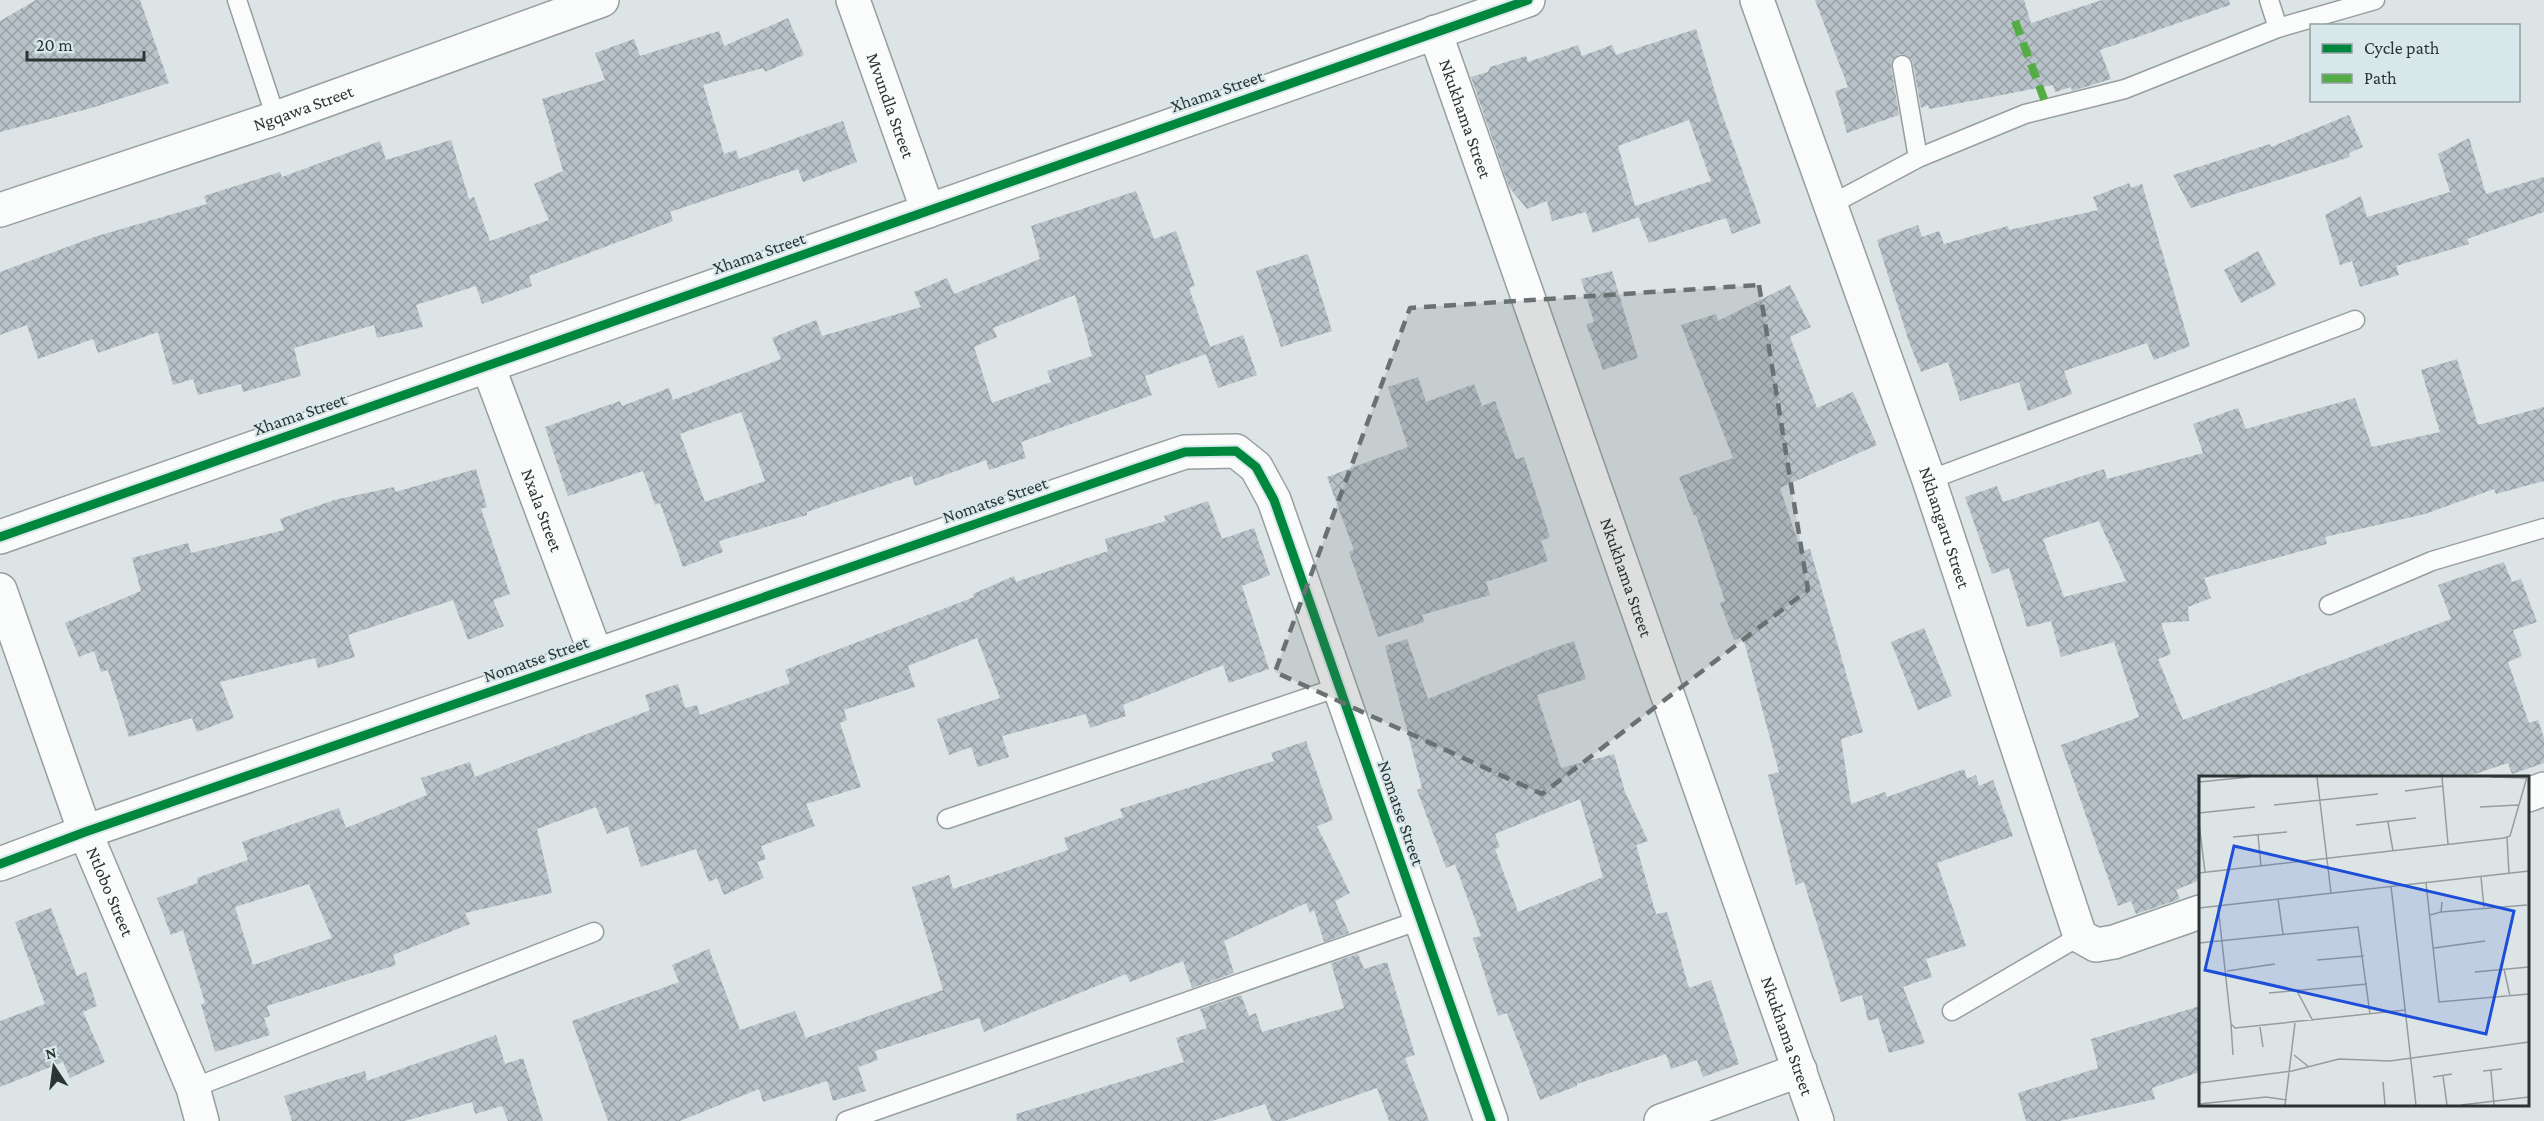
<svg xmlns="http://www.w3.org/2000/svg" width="2544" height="1121" font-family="'Crimson Pro',serif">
  <defs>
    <pattern id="building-cross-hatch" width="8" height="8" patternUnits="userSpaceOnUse" patternTransform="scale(1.5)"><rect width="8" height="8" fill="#b8c3c9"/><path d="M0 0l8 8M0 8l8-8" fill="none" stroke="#969fa4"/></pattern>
  </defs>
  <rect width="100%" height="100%" fill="#dce4e6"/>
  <path fill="url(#building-cross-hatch)" fill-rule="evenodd" d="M36,0H140L169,83L95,107L0,132V21Z
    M1815,0H2024L2031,23L2102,0H2229L2230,5L2100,50L2111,79L2072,91L2071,87L2055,92L2053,85L1940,107L1929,109L1928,105L1921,108L1913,63L1906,55L1900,54L1892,61L1891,66L1899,115L1847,133L1835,91L1848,87Z
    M788,18L804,55L765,72L763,68L703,85L724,154L736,150L739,159L843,121L857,162L803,182L798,169L670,212L673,221L529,276L532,286L482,304L476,286L416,305L423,327L377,338L374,325L294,348L301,376L243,392L241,384L198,395L193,379L173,385L158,332L98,353L93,339L38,359L27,325L0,335V272L94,237L207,204L204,196L280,172L282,177L380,141L386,160L451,140L469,199L474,197L490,241L549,220L534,184L563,171L542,99L605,80L595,53L634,39L640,56L719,31L724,46Z
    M1696,29L1719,105L1761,223L1732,234L1726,218L1649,243L1636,210L1639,217L1593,233L1586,212L1552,221L1547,201L1527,209L1509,187L1471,77L1488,72L1490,67L1526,56L1528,62L1578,45L1582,56L1612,45L1616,55ZM1689,120L1711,181L1635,206L1618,146Z
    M2349,115L2363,147L2349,153L2350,157L2191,208L2173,175L2270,144L2271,147Z
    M2469,138L2486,194L2544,177V212L2467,239L2469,244L2396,266L2399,275L2360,287L2352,261L2340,265L2325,215L2361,196L2367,217L2450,192L2438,154Z
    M2129,183L2131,188L2142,184L2190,346L2154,360L2147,343L2064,371L2072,394L2028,411L2019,382L1960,401L1948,362L1921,372L1909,342L1877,240L1918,225L1922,237L1939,231L1944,244L2008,226L2009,230L2098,210L2093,197Z
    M1136,191L1154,239L1176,231L1195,286L1189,288L1210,347L1243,335L1257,375L1218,388L1206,354L1145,376L1152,395L1021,442L1026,458L989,470L986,460L915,486L912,476L807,512V515L719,541L723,552L683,567L660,503L655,505L643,471L568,496L545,427L620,401L622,406L669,388L673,400L781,359L772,338L816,320L822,336L921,307L914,292L947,278L954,294L1040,259L1031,226ZM1075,295L1092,356L1047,371L1051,382L992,403L974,347L997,337L993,328ZM741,412L765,481L705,502L680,434Z
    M2258,251L2276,285L2241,303L2224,270Z
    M1308,254L1332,331L1281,347L1256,271Z
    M1612,271L1638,358L1603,370L1586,324L1594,322L1581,279Z
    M1790,285L1811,327L1790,337L1817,408L1853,392L1877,445L1780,488L1801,551L1810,549L1863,732L1841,739L1851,804L1885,792L1887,797L1964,769L1967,779L1976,775L1979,786L1993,780L2013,836L1937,863L1966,946L1926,959L1932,977L1903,987L1925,1043L1889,1053L1878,1018L1868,1021L1862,995L1841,1002L1804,882L1796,885L1768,775L1779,772L1743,637L1734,640L1720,603L1725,601L1696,515L1694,516L1679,477L1733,458L1681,325L1716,314L1718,321Z
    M2457,359L2478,425L2544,407V481L2496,494L2494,489L2425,514L2325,537L2327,544L2204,578L2211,598L2188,607L2189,621L2161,623L2171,654L2158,659L2183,720L2451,619L2438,585L2504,562L2512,582L2521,579L2537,622L2513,630L2522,656L2508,662L2529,723L2538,720L2544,738V763L2512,774L2508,763L2466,777H2200V880L2176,890L2180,899L2136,914L2131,901L2118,906L2061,745L2139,717L2114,642L2061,657L2051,621L2027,627L2009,568L1992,574L1965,497L1997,486L2003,502L2104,469L2107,479L2203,453L2193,424L2238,408L2246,429L2355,398L2372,447L2440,432L2421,370ZM2099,521L2126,581L2064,597L2043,539Z
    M1418,377L1426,402L1474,384L1482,406L1495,401L1516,459L1524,457L1550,537L1541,541L1548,561L1486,582L1490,595L1422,615L1424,622L1378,637L1349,552L1354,550L1327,477L1408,447L1388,387Z
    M476,469L487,507L481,509L510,594L493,600L504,626L468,640L453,600L348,635L355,657L318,668L315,658L220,682L234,718L197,732L192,718L129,737L108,670L101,672L94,651L79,657L65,623L141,591L132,558L188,543L191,553L284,530L280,519L334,500L394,487L395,492Z
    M1208,501L1222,539L1254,528L1270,575L1242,586L1269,669L1229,683L1223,665L1123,705L1126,716L1090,728L1086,714L1002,736L1009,757L978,767L971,747L949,755L937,719L1000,698L977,638L908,666L915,687L844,710L847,720L840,723L861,787L806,804L815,826L761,846L766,859L757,862L764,878L724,895L717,878L709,882L696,849L641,867L628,826L607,834L596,807L537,829L552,893L465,913L470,924L393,955L396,965L267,1006L270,1016L264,1018L270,1035L215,1052L201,1004L205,1003L183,930L171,935L157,898L198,883L197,878L248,860L242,842L339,808L346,828L427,795L421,778L470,762L475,777L650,710L645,695L678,684L685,708L697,705L700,715L790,683L785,670L974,597L973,594L1014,576L1016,582L1108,551L1105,539L1166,521L1164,516ZM309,884L332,938L253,965L235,907Z
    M1924,628L1952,696L1918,710L1891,642Z
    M1407,639L1428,699L1548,650L1574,641L1586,679L1537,695L1561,768L1614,754L1625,792L1648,841L1636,845L1656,914L1667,912L1689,988L1711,980L1739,1064L1703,1077L1697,1060L1671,1069L1666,1054L1577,1084V1086L1540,1100L1507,1013L1498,1016L1473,938L1481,936L1455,864L1446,868L1417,790L1422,788L1385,646ZM1580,799L1603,877L1518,912L1495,849L1500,847L1495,834Z
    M1306,741L1333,820L1317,826L1350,893L1335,901L1349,933L1324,942L1314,910L1310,913L1306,903L1224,941L1234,973L1192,988L1183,961L1130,982L1126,974L984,1032L979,1018L875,1051L878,1060L858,1067L866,1091L833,1101L827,1081L763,1102L759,1089L680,1121H608L572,1021L679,982L672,965L709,949L740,1030L795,1011L806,1038L943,990L912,887L949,875L953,889L1068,850L1064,838L1123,817L1120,809L1274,761L1271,753Z
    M51,908L77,976L86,972L97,1006L83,1012L105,1062L70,1078L63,1062L0,1087V1021L45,1004L15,922Z
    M1358,954L1364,969L1387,962L1415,1055L1405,1058L1429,1121H1389L1377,1088L1284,1121H1272L1265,1104L1212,1121H1017L1016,1114L1184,1062L1176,1038L1207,1028L1200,1009L1241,995L1249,1016L1256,1013L1262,1032L1344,1008L1331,963Z
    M2200,1006V1072L2152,1088L2155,1099L2060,1121H2026L2018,1093L2098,1068L2091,1039Z
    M496,1035L505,1064L523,1058L543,1121H508L502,1106L475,1114L472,1102L405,1121H292L284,1096L365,1071L367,1081Z"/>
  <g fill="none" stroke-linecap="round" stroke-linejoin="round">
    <defs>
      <path id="lane" d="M237,0L276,118
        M2269,0L2278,28
        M1918,158L2025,114L2125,89L2278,28L2375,0
        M1830,205L1918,158L1902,65
        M1929,480L2355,320
        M2329,605L2432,561L2544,528
        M947,819L1339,687
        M1952,1011L2080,936
        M193,1088L594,932
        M846,1121L1420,920"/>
      <g id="street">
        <path id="s1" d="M853,0L928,211"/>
        <path id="s2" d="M1757,0L1929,480L2080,936L2096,945L2114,942L2200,912"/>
        <path id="s3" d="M1435,32L1817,1121"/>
        <path id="s4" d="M0,210L276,118L602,0"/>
        <path id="s5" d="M488,366L596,655"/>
        <path d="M0,537L1528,0"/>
        <path id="s6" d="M0,590L85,832L193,1088L202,1121"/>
        <path d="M2528,795L2544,789"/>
        <path d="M0,864L85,832L1149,464L1185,452L1236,451L1256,467L1274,500L1491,1121"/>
        <path d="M1661,1121L1800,1070"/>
      </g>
    </defs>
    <use href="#lane" stroke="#979e9f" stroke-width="21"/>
    <use href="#street" stroke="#979e9f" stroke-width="36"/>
    <use href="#lane" stroke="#fafbfb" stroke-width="18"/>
    <use href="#street" stroke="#fafbfb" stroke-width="33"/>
    <path stroke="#54ac45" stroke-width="8" stroke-dasharray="15 8" stroke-linecap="butt" d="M2015,21L2047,107"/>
    <defs>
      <path id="cycleway" d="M0,537L1528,0
        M0,864L85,832L1149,464L1185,452L1236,451L1256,467L1274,500L1491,1121"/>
    </defs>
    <use href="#cycleway" stroke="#d8e8ea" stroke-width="13"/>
    <use href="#cycleway" stroke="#00873e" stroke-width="9"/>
  </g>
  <path fill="#6a7172" fill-opacity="0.2" stroke="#6a7172" stroke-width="4.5" stroke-dasharray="12 8" stroke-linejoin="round" d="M1759,285L1808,590L1542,794L1275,672L1410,308Z"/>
  <g text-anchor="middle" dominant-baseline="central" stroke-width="4.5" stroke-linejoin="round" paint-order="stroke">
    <g font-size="18" fill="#2c3333" stroke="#d8e8ea">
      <text transform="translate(1217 91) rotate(-19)">Xhama Street</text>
      <text stroke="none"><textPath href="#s1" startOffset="112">Mvundla Street</textPath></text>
      <text stroke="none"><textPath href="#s4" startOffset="320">Ngqawa Street</textPath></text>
      <text stroke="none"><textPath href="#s3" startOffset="92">Nkukhama Street</textPath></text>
      <text transform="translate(759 253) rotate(-19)">Xhama Street</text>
      <text transform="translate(300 414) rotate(-19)">Xhama Street</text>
      <text transform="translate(995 500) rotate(-19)">Nomatse Street</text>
      <text stroke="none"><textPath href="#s5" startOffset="154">Nxala Street</textPath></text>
      <text stroke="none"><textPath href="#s2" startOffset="560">Nkhangaru Street</textPath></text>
      <text stroke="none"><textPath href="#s3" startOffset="578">Nkukhama Street</textPath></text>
      <text transform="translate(536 659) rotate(-19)">Nomatse Street</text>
      <text transform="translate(1401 813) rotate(71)">Nomatse Street</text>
      <text stroke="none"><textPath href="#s6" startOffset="321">Ntlobo Street</textPath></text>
      <text stroke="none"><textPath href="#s3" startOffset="1064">Nkukhama Street</textPath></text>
    </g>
  </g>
  <g transform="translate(2199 776)">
    <rect width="330" height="330" fill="#dce4e6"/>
    <path fill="none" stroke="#969d9e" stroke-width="1.5" d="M118,1L132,117M243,1L249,68M292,1L328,2M0,6L50,1M206,15L244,10M75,29L179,18M281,31L319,29M0,37L56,31M189,46L194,75M0,47L6,96M157,49L217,42M59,59L62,90M34,61L88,56M308,61L310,98M0,97L305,62L311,60L328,1M282,101L285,131M227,107L240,226L330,218M192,110L217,329M79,123L84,158M19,130L32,248L36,252L206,234M0,132L330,95M242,136L328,129M231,139L242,136L243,126M0,167L159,151L171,238M235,172L286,165M118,184L165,180M305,193L311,220M28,195L76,188M276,196L330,191M98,215L114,245M70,217L168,208M32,248L34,279M61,251L64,271M95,279L110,291M284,295L303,293M292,295L295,329M244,300L248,329M234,301L253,298M184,306L186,329M0,307L93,295L140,283L191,285L330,266M0,328L67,321L88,324M86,329L96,247M262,329L330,321"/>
    <path fill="#1d4ed8" fill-opacity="0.15" stroke="#1d4ed8" stroke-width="3" d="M35,70L315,135L287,258L6,194Z"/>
    <rect width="330" height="330" fill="none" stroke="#2c3333" stroke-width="3"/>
  </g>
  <rect x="2310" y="24" width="210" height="78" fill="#d8e8ea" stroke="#93a0a1" stroke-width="1.5"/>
  <rect x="2322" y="44" width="30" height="9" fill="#00873e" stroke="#93a0a1" stroke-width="1.5"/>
  <text x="2364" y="54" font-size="18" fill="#2c3333">Cycle path</text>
  <rect x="2322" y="74" width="30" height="9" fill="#54ac45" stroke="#93a0a1" stroke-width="1.5"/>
  <text x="2364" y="84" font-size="18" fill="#2c3333">Path</text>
  <g transform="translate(54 1067) rotate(347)" stroke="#d8e8ea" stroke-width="4.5" paint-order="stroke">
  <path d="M0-4.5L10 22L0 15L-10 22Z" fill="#2c3333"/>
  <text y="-9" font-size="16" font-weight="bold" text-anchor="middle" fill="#2c3333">N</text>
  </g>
  <path d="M27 51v9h117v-9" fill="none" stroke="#2c3333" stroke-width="3"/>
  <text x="36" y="51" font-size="18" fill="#2c3333" stroke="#d8e8ea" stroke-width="4.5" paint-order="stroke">20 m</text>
</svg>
